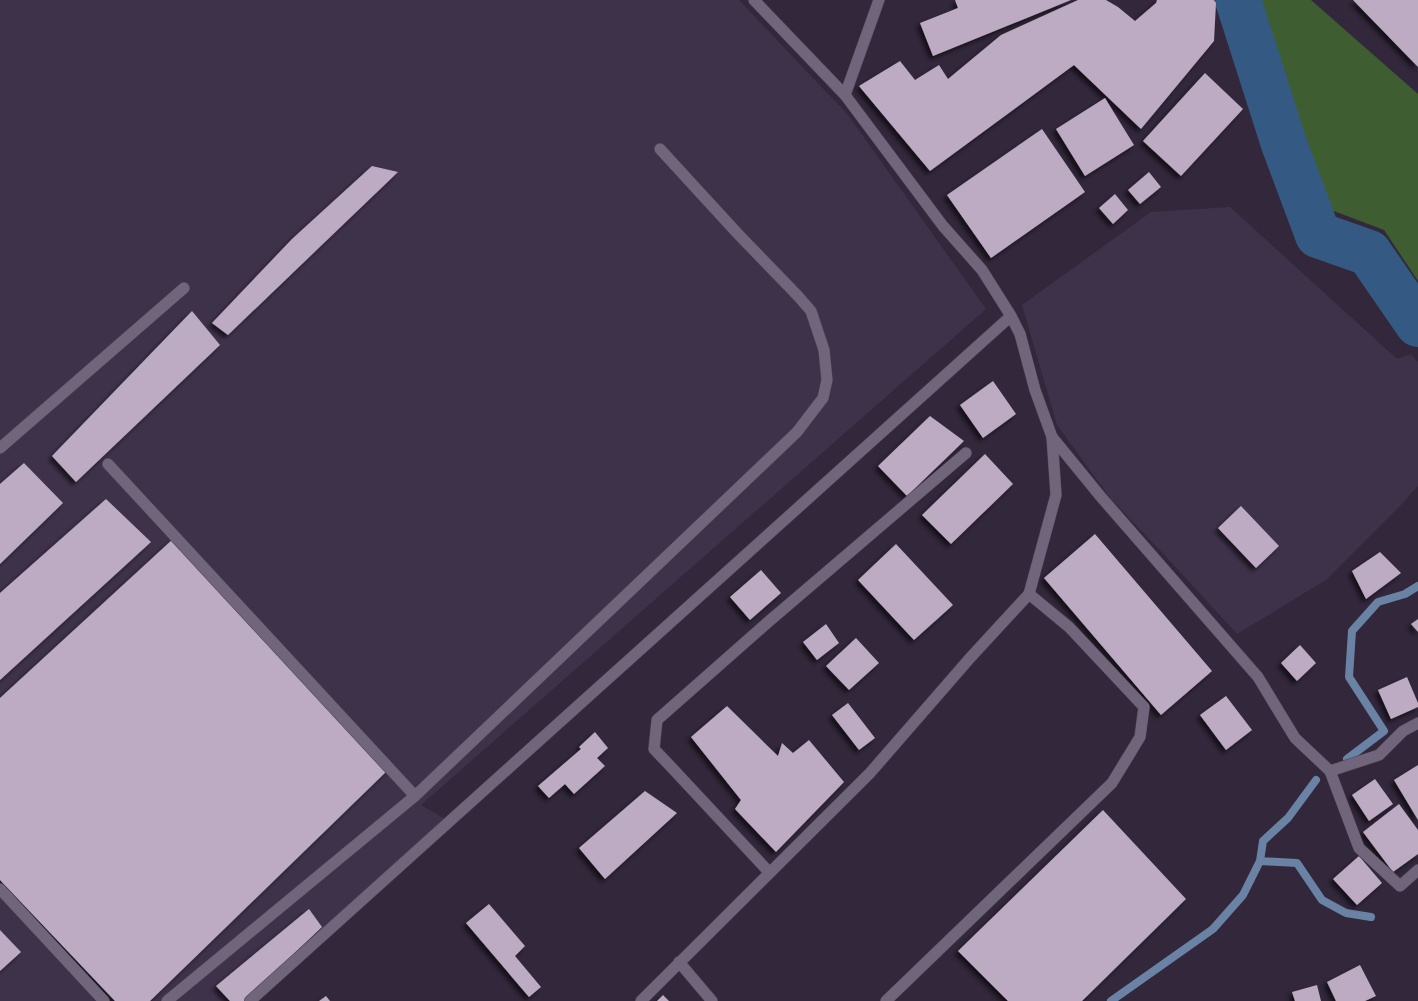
<svg xmlns="http://www.w3.org/2000/svg" width="1418" height="1001" font-family="Overpass,sans-serif">
  <defs>
    <filter id="shadow"><feDropShadow dx="-3.5" dy="3.5" stdDeviation="2" flood-color="#0009"/></filter>
  </defs>
  <rect width="100%" height="100%" fill="#32273b"/>
  <path fill="#3e324a" d="M0,0H739L848,115L986,309L421,805L454,824L253,1001H0Z
    M1230,207L1397,359L1411,354L1418,362V486L1400,506L1326,580L1237,634L1170,561L1111,499L1057,425L1022,305L1151,212Z"/>
  <path fill="#3e5e31" d="M1245,0H1311L1418,94V281L1384,230L1331,210Z"/>
  <g fill="none" stroke-linecap="round" stroke-linejoin="round">
    <path stroke="#6a83a4" stroke-width="8" d="M1347,759L1384,731L1349,677L1352,631L1378,602L1405,594L1418,586
      M1316,780L1288,818L1263,841L1260,861L1297,863L1322,900L1346,913L1371,917
      M1111,1001L1213,929L1243,895L1260,861"/>
    <path stroke="#345a83" stroke-width="46" d="M1238,0L1284,144L1318,235L1369,253L1418,324"/>
  </g>
  <path fill="#bcabc2" filter="url(#shadow)" d="M955,0H1071L933,56L920,23L958,8Z
    M1078,0H1106L1118,7L1135,21L1156,3L1157,0H1214L1216,3L1214,41L1141,129L1074,65L930,171L859,86L900,61L915,80L939,65L948,79L1001,35Z
    M1353,0H1418V67Z
    M1205,73L1243,109L1181,176L1143,141Z
    M1105,98L1134,145L1085,176L1056,129Z
    M1042,129L1085,192L991,258L947,195Z
    M372,166L398,172L228,335L212,323L292,239Z
    M1149,172L1161,187L1140,204L1128,190Z
    M1115,194L1128,210L1113,224L1099,208Z
    M192,311L220,345L76,482L52,456Z
    M993,381L1016,414L983,438L960,405Z
    M930,416L964,441L907,496L878,466Z
    M985,454L1013,484L951,544L922,515Z
    M24,463L63,503L0,564V484Z
    M106,499L151,542L0,680V593Z
    M1241,506L1279,546L1256,568L1218,528Z
    M1095,534L1212,671L1161,715L1044,578Z
    M173,539L389,769L150,1001H115L0,880V698Z
    M896,544L953,605L914,640L858,580Z
    M1380,552L1401,573L1366,599L1352,571Z
    M761,570L781,593L750,620L730,597Z
    M1418,619V632L1411,624Z
    M826,624L839,643L817,660L803,642Z
    M856,638L879,663L849,690L826,666Z
    M1300,645L1316,663L1297,681L1281,663Z
    M1407,677L1418,703V707L1391,719L1378,690Z
    M1226,696L1252,730L1226,750L1200,715Z
    M848,703L875,738L859,750L832,715Z
    M727,706L778,756L782,743L793,753L809,740L844,782L776,852L735,809L741,800L691,737Z
    M595,732L608,748L597,758L605,766L574,794L565,784L549,798L538,786L581,749L579,747Z
    M1418,765V820L1394,780Z
    M1375,779L1393,804L1369,821L1352,795Z
    M645,791L677,813L605,879L579,848Z
    M1399,804L1418,830V854L1393,872L1363,832Z
    M1103,810L1186,899L1082,1001H1008L958,951Z
    M1359,856L1382,883L1357,905L1333,879Z
    M489,904L525,946L515,956L541,987L529,997L466,923Z
    M309,909L322,927L244,1001H230L216,986Z
    M0,930L21,952L0,971Z
    M1360,965L1376,996L1365,1001H1336L1327,982Z
    M1317,985L1321,1001H1295L1292,992Z
    M663,995L669,1001H657Z
    M326,996L330,1001H319Z"/>
  <g fill="none" stroke-linecap="round" stroke-linejoin="round">
    <defs>
      <path id="service" d="M0,448L184,288
        M108,464L415,796
        M769,872L673,769L654,749L657,720L767,623L966,453
        M0,889L104,1001
        M679,962L712,1001
        M167,1001L415,796L797,432L823,398L827,380L824,350L811,311L797,295L738,234L660,149
        M641,1001L870,773L970,658L1029,594L1056,495L1052,437
        M886,1001L1112,783L1140,737L1144,707L1069,627L1029,594"/>
      <path id="minor" d="M754,0L845,95L943,226L982,270L1011,316L1020,334L1035,390L1052,437L1101,497L1258,677L1295,738L1330,771L1359,848L1400,886L1418,870
        M845,95L879,0
        M1330,771L1379,755L1403,731L1418,723
        M250,1001L1011,316"/>
    </defs>
    <use href="#service" stroke="#4c4353" stroke-width="12"/>
    <use href="#minor" stroke="#4c4353" stroke-width="12"/>
    <use href="#service" stroke="#71657b" stroke-width="11"/>
    <use href="#minor" stroke="#71657b" stroke-width="11"/>
  </g>
</svg>
